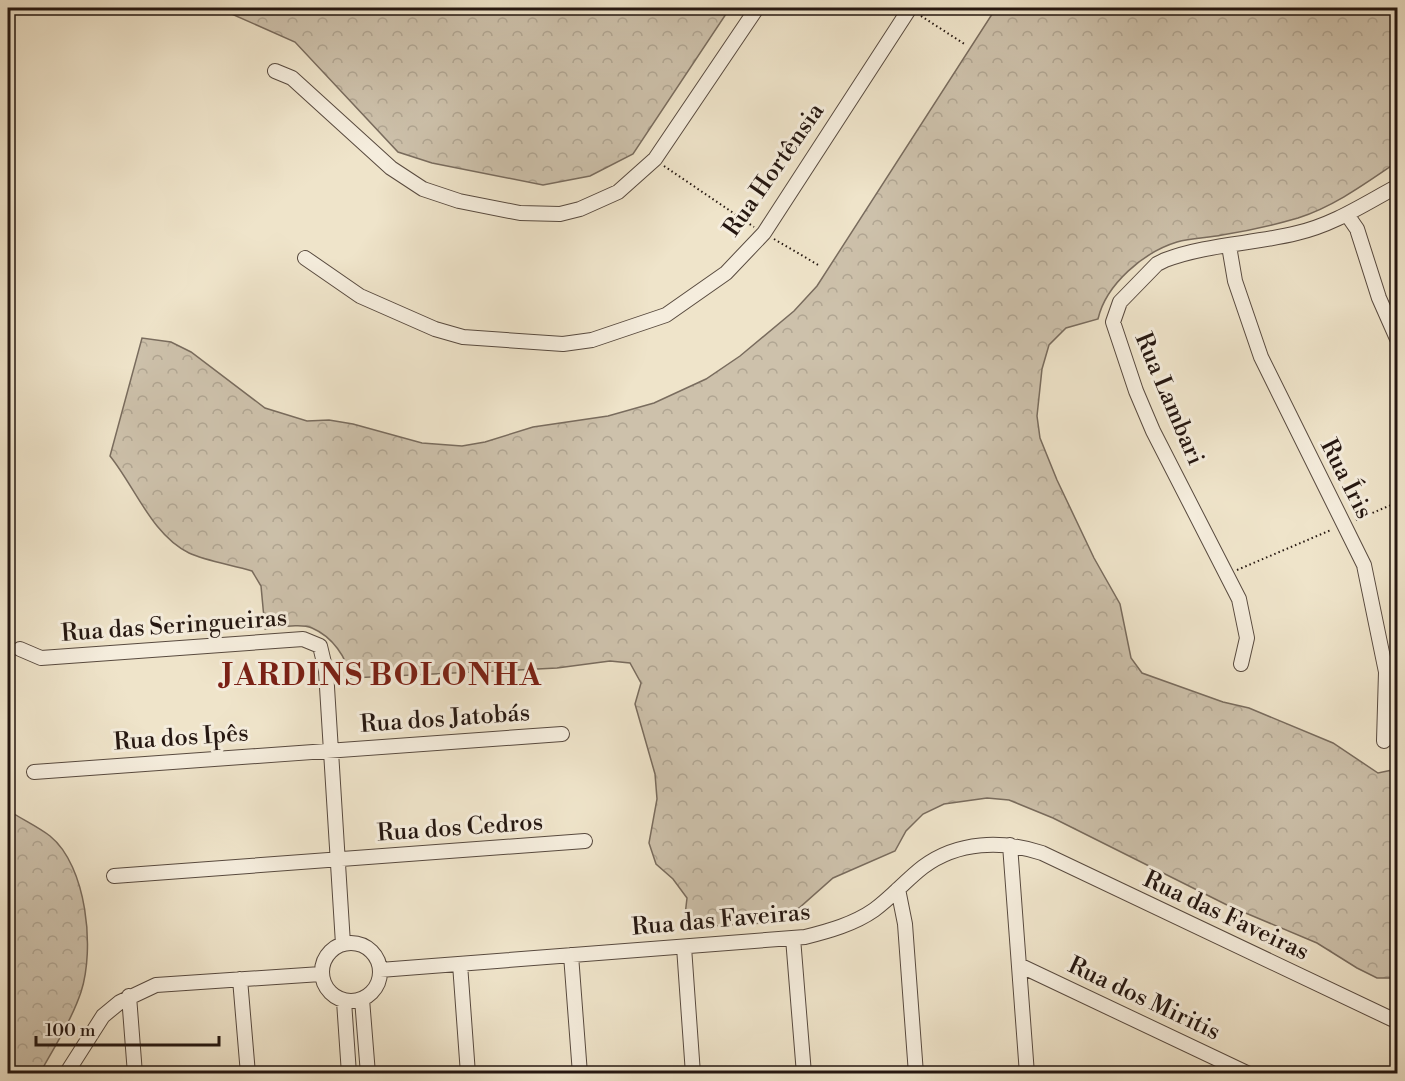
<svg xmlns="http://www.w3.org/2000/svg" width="1405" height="1081" font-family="'Libre Bodoni',serif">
  <defs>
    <pattern id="forest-crowns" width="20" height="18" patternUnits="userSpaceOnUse" patternTransform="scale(1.5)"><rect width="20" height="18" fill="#cdc1ab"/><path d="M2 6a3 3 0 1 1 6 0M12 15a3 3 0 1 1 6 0" fill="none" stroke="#b0a592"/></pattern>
  </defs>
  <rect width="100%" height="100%" fill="#efe4ca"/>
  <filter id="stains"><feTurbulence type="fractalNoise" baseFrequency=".00333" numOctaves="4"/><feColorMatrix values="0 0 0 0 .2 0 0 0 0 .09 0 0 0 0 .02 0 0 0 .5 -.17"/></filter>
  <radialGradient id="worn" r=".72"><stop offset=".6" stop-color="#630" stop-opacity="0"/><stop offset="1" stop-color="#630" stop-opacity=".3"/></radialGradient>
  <path fill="url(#forest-crowns)" stroke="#796c5e" stroke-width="1.5" d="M218,8H730L633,154L590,176L543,185L432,163L398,152L295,42Z
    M996,8H1397V162C1366,183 1335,206 1298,218C1274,225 1247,231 1222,235C1208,238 1192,238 1177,242C1144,252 1106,284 1098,319L1066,328L1049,345L1042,369L1037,416L1040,438L1057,480L1094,558L1120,604L1131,658L1142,673L1223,702L1249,708L1333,743L1378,773L1397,769V978H1377L1357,968L1317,943L1229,906L1053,818L1009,800L987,798L944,804L923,814L906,831L895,851L833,878L799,908L766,923L696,927L684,924L687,898L673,879L656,864L649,843L657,799L655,774L635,704L641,683L630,663L610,661L557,668L351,678C346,657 333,637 312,628C300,623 278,628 265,629L261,586L252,571C233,565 206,561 189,553C152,535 135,487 110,456L142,338L171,342L191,352L265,408L307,421L329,420L353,424L422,443L462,446L485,442L533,427L608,416L654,403L706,379L740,356L794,311L817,286Z
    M8,810C21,819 37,826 50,836C87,866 95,949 81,992C72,1019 54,1048 40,1073H8Z"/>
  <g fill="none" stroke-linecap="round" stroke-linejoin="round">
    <defs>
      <path id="minor" d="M275,71L292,78L391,168L423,189L459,201L520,213L560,214L580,209L618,192L655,159L757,8
        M1348,216L1357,229L1379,298L1398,341
        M1229,246L1235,281L1261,357L1364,565L1386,672L1384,741
        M305,258L360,296L435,329L463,337L563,344L592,340L666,315L726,273L764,233L910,8
        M20,649L41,658L303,639L320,646L326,671L343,944
        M1241,664L1247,638L1239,599L1153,431L1136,391L1113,322L1120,302L1157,264L1165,260C1207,244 1254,244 1297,233C1335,224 1364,204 1398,186
        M34,772L562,734
        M1010,845L1027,1074
        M114,876L585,841
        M898,889L905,924L916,1074
        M793,938L804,1074
        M322 972a29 29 0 1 1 58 0a29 29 0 1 1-58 0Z
        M684,947L693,1074
        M571,955L580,1074
        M460,964L468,1074
        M1019,965L1249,1074
        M380,970L805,937C829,931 854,924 874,910C892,897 906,880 923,867C958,841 1002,840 1042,853L1398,1022
        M240,979L248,1074
        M129,996L135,1074
        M362,999L368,1074
        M344,1001L349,1074
        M66,1074L103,1016L120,1002L156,985L321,974"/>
    </defs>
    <use href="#minor" stroke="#584a3f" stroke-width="16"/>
    <path stroke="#251711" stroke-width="2" stroke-dasharray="1.5 3" stroke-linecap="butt" d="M921,16L966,45
      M664,166L754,227
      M774,239L820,266
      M1356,520L1398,502
      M1237,570L1331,530"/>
    <use href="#minor" stroke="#f5eddd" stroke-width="14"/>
  </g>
  <g text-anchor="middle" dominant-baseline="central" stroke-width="6" stroke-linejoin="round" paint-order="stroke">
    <g font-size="24" fill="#251711" stroke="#f5eddd">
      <text transform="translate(774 170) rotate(-55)">Rua Hortênsia</text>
      <text transform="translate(1169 399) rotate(67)">Rua Lambari</text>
      <text transform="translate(1346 479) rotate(63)">Rua Íris</text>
      <text transform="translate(174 626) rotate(-4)">Rua das Seringueiras</text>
      <text transform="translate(445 719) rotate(-4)">Rua dos Jatobás</text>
      <text transform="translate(181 738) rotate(-4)">Rua dos Ipês</text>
      <text transform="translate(460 828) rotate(-4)">Rua dos Cedros</text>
      <text transform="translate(1226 916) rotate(25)">Rua das Faveiras</text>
      <text transform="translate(721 920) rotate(-5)">Rua das Faveiras</text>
      <text transform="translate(1144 999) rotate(25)">Rua dos Miritis</text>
    </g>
    <g font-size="30" font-weight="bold" letter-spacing="1.5" fill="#7a1f14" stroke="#f5eddd">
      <text x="382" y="676">JARDINS BOLONHA</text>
    </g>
  </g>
  <rect width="1405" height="1081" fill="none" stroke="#efe4ca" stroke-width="30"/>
  <rect x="9" y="9" width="1387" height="1063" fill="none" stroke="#251711" stroke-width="3"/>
  <rect x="15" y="15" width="1375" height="1051" fill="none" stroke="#251711" stroke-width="1.5"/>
  <path d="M36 1036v9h183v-9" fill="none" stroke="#251711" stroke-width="3"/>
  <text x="45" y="1036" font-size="18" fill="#251711" stroke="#f5eddd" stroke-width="4.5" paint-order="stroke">100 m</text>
  <rect width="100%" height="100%" filter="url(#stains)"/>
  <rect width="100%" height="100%" fill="url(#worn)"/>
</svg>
